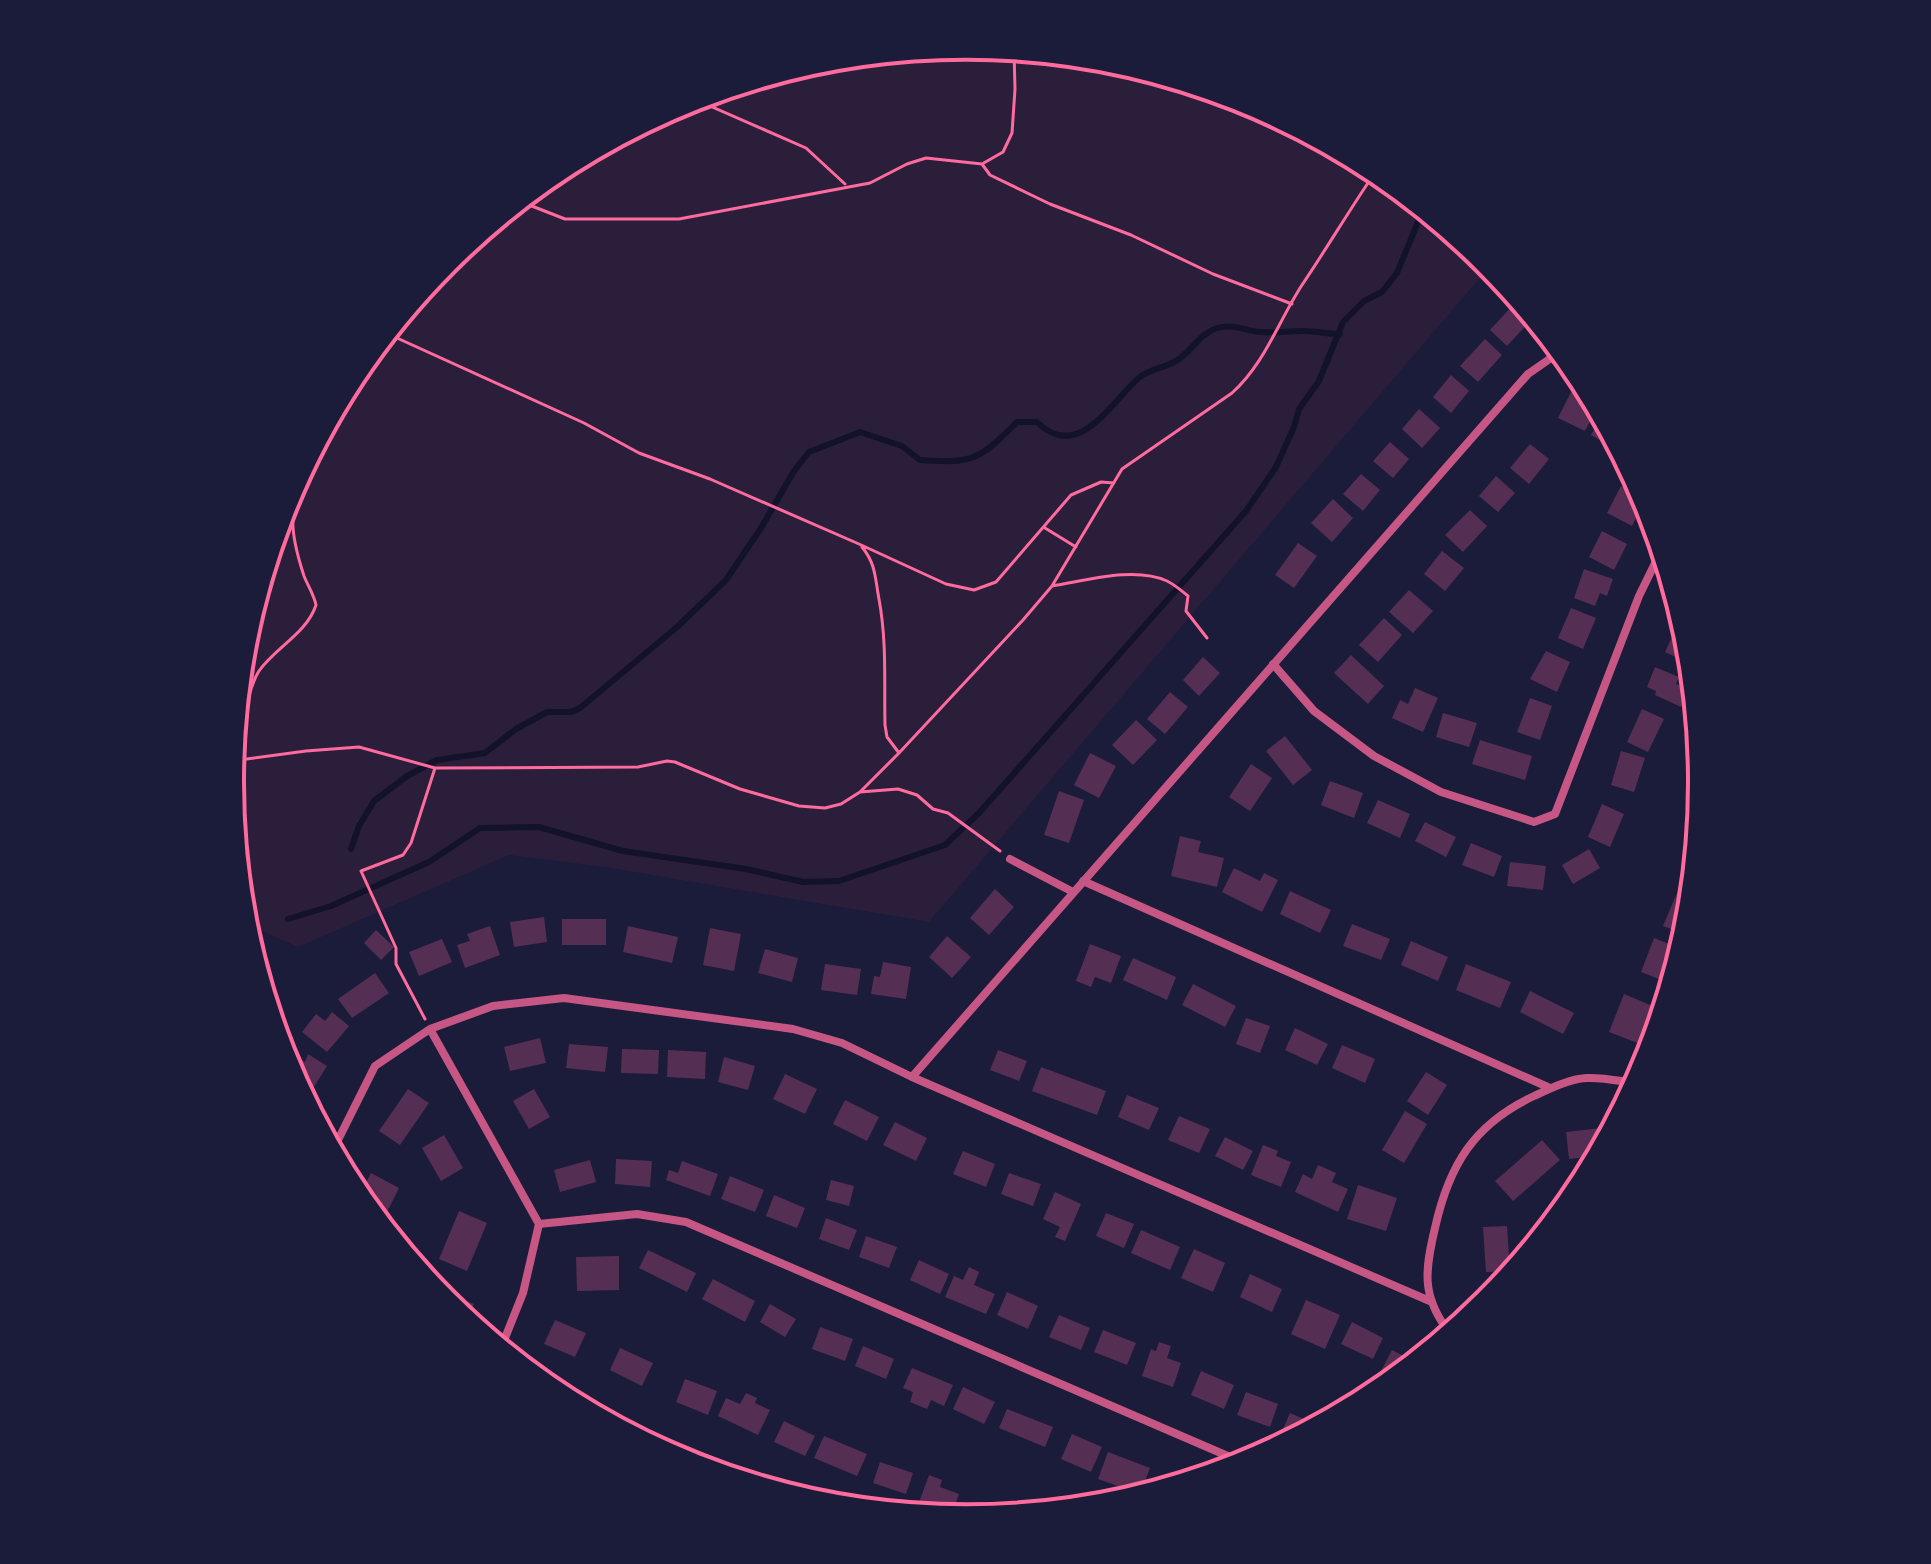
<svg xmlns="http://www.w3.org/2000/svg" width="1931" height="1564" font-family="Commissioner,sans-serif">
  <rect width="100%" height="100%" fill="#1b1b3a"/>
  <path fill="#2a1e3b" d="M966,46L1110,60L1248,102L1375,170L1490,266L929,922L605,867L509,855L298,947L243,922L230,782L244,638L286,500L354,373L445,261L557,170L684,102L822,60Z"/>
  <g fill="none" stroke-linecap="round" stroke-linejoin="round">
    <path stroke="#12122b" stroke-width="6" d="M351,849L359,826L374,801L407,776L437,760L485,753L516,729L547,712H571L580,708L677,627L726,580L761,528L794,471L809,452L860,432L902,446L920,460C974,464 980,459 1017,422H1037C1079,464 1112,400 1140,377C1151,368 1167,368 1179,359C1192,350 1201,333 1217,328C1233,323 1245,331 1260,332C1274,333 1289,331 1303,331C1316,331 1327,334 1340,334
      M288,919L331,906L429,862L480,828L539,827L623,851L746,869L803,882L839,881L945,845L979,813L1246,511L1276,467L1294,427L1299,409L1319,381L1343,322L1364,301L1382,292L1397,273L1420,217L1425,212"/>
  </g>
  <path fill="#542f53" d="M1514,304L1531,320L1507,346L1490,330Z
    M1485,339L1502,355L1478,382L1460,366Z
    M1451,375L1469,391L1451,413L1433,397Z
    M1571,392L1594,404L1597,409L1585,431L1558,418Z
    M1419,409L1440,428L1422,448L1402,429Z
    M1601,417L1609,432L1619,451L1591,435Z
    M1390,442L1409,459L1393,478L1373,461Z
    M1530,444L1549,459L1529,484L1510,468Z
    M1361,474L1380,490L1363,511L1343,494Z
    M1496,476L1515,493L1498,512L1479,496Z
    M1621,486L1645,500L1632,526L1607,513Z
    M1333,499L1353,518L1332,542L1311,523Z
    M1470,510L1487,526L1463,552L1445,535Z
    M1602,531L1627,544L1614,570L1589,557Z
    M1298,543L1317,556L1294,588L1275,575Z
    M1442,551L1464,568L1445,591L1424,574Z
    M1584,569L1613,579L1607,596L1600,593L1595,606L1574,598Z
    M1409,590L1433,611L1413,633L1389,612Z
    M1571,608L1596,618L1583,649L1558,638Z
    M1384,618L1402,635L1378,662L1359,645Z
    M1681,618L1687,639L1690,664L1665,652Z
    M1546,651L1570,662L1557,692L1530,679Z
    M1351,655L1384,686L1368,704L1334,673Z
    M1203,657L1220,673L1199,696L1183,680Z
    M1655,667L1679,677L1676,684L1689,689L1681,707L1655,695L1656,691L1647,687Z
    M1415,688L1438,698L1423,732L1392,718L1400,700L1408,704Z
    M1170,692L1188,707L1165,734L1147,719Z
    M1530,698L1552,706L1540,740L1517,732Z
    M1642,709L1664,719L1648,752L1627,742Z
    M1443,713L1477,723L1469,747L1436,737Z
    M1136,720L1157,740L1133,765L1112,745Z
    M1285,736L1312,770L1293,785L1266,751Z
    M1480,740L1532,756L1525,780L1472,764Z
    M1621,751L1645,758L1634,792L1611,785Z
    M1090,753L1116,766L1099,798L1074,785Z
    M1251,764L1272,778L1250,811L1229,797Z
    M1330,781L1363,793L1354,818L1321,805Z
    M1059,791L1084,800L1069,843L1044,835Z
    M1378,800L1410,814L1400,838L1367,823Z
    M1602,804L1624,814L1610,847L1588,837Z
    M1425,822L1456,837L1446,857L1415,841Z
    M1180,836L1201,841L1198,852L1224,858L1217,887L1171,876Z
    M1471,843L1502,856L1494,877L1462,865Z
    M1589,849L1600,868L1573,884L1562,865Z
    M1695,849L1692,877L1683,873Z
    M1510,862L1546,866L1543,890L1507,886Z
    M1234,868L1260,881L1264,873L1278,880L1262,912L1222,892Z
    M1680,886L1691,890L1684,934L1663,926Z
    M995,889L1014,907L989,935L970,918Z
    M1290,891L1331,910L1320,933L1280,914Z
    M544,917L547,942L514,947L510,922Z
    M562,919H606V945H562Z
    M1352,924L1390,939L1381,960L1343,946Z
    M490,926L500,955L465,968L457,945L470,941L467,934Z
    M628,926L678,937L672,963L623,952Z
    M710,928L741,934L734,971L703,965Z
    M376,930L394,947L381,960L364,943Z
    M947,936L971,957L952,978L929,957Z
    M1654,938L1677,947L1664,981L1641,972Z
    M442,939L452,962L419,976L409,952Z
    M1411,941L1448,957L1438,981L1401,965Z
    M1090,944L1121,956L1111,983L1095,977L1091,987L1076,981Z
    M765,949L798,958L792,982L758,973Z
    M1133,958L1176,977L1167,1000L1123,980Z
    M883,962L911,967L906,999L871,994L874,976L880,977Z
    M825,964L861,969L857,995L821,990Z
    M1466,964L1511,982L1500,1008L1456,990Z
    M375,973L389,993L352,1018L338,999Z
    M1193,984L1236,1006L1225,1027L1182,1005Z
    M1530,991L1574,1013L1563,1034L1520,1012Z
    M1624,994L1655,1007L1640,1044L1609,1032Z
    M332,1012L349,1026L327,1052L302,1032L316,1014L325,1021Z
    M1246,1018L1270,1026L1260,1053L1236,1044Z
    M1295,1028L1328,1044L1317,1065L1285,1050Z
    M540,1038L546,1063L510,1071L504,1047Z
    M569,1044L608,1047L605,1072L566,1068Z
    M1342,1045L1375,1059L1365,1083L1332,1068Z
    M622,1049L659,1050L658,1074L621,1073Z
    M668,1050L706,1052L705,1079L667,1077Z
    M998,1050L1027,1061L1019,1081L990,1070Z
    M291,1052L305,1062L308,1054L327,1066L307,1098L302,1095L285,1063Z
    M724,1057L755,1066L748,1090L718,1082Z
    M1041,1067L1106,1091L1097,1115L1032,1091Z
    M1426,1072L1447,1085L1428,1115L1407,1101Z
    M785,1074L817,1089L805,1114L773,1099Z
    M408,1089L429,1103L400,1145L379,1131Z
    M534,1089L550,1117L529,1129L513,1101Z
    M1127,1095L1159,1108L1149,1130L1118,1117Z
    M845,1100L879,1117L867,1141L833,1124Z
    M1405,1111L1427,1124L1404,1163L1382,1150Z
    M1179,1116L1210,1129L1199,1153L1168,1140Z
    M895,1122L927,1138L916,1161L883,1145Z
    M1611,1127L1596,1156L1569,1159L1566,1132Z
    M444,1135L463,1168L441,1181L422,1148Z
    M1225,1137L1253,1151L1243,1170L1215,1156Z
    M1542,1140L1560,1160L1513,1201L1495,1181Z
    M1263,1145L1278,1151L1276,1156L1291,1162L1281,1187L1251,1175Z
    M963,1151L995,1164L986,1187L953,1174Z
    M616,1159L652,1161L650,1187L615,1184Z
    M590,1160L596,1182L560,1192L554,1170Z
    M682,1161L718,1174L710,1196L666,1180L669,1170L678,1173Z
    M1318,1165L1336,1173L1332,1182L1348,1189L1338,1212L1295,1192L1303,1174L1312,1179Z
    M371,1173L399,1188L381,1224L359,1197Z
    M1009,1173L1041,1184L1033,1206L1001,1194Z
    M730,1176L764,1190L755,1212L721,1199Z
    M831,1180L854,1186L849,1206L826,1200Z
    M1358,1185L1397,1198L1386,1231L1347,1219Z
    M1055,1192L1081,1204L1065,1241L1055,1237L1060,1227L1043,1219Z
    M774,1195L805,1208L797,1228L766,1216Z
    M459,1211L487,1223L467,1271L439,1259Z
    M1106,1213L1134,1224L1124,1248L1096,1236Z
    M826,1218L857,1230L849,1250L819,1239Z
    M1507,1226L1510,1271L1486,1272L1483,1227Z
    M1141,1230L1180,1247L1170,1270L1131,1253Z
    M866,1236L897,1247L889,1268L859,1257Z
    M1194,1249L1225,1263L1213,1292L1181,1278Z
    M648,1250L696,1273L687,1292L639,1268Z
    M619,1256V1290L577,1291L576,1257Z
    M919,1260L949,1274L940,1294L910,1280Z
    M969,1267L979,1272L974,1285L995,1294L986,1314L945,1297L954,1276L963,1280Z
    M1250,1274L1282,1289L1272,1312L1240,1297Z
    M713,1279L755,1301L745,1322L702,1299Z
    M443,1292L474,1304L467,1320L445,1302L441,1298Z
    M1007,1292L1038,1306L1028,1329L997,1315Z
    M1306,1300L1340,1315L1325,1349L1291,1334Z
    M770,1304L796,1319L785,1337L760,1322Z
    M1059,1315L1090,1328L1081,1350L1049,1337Z
    M555,1320L586,1333L575,1357L544,1344Z
    M1352,1322L1383,1338L1373,1359L1341,1344Z
    M820,1327L853,1339L845,1361L812,1349Z
    M1103,1330L1136,1343L1127,1365L1094,1352Z
    M1159,1342L1171,1346L1167,1358L1181,1363L1173,1387L1142,1376L1151,1349L1156,1351Z
    M863,1346L894,1359L886,1379L855,1366Z
    M620,1348L653,1363L642,1386L610,1370Z
    M1392,1350L1414,1361L1394,1378L1381,1371Z
    M912,1368L953,1385L944,1406L931,1400L927,1409L910,1402L913,1392L903,1388Z
    M1201,1371L1234,1385L1224,1409L1191,1395Z
    M685,1379L717,1391L708,1415L676,1402Z
    M963,1387L995,1402L984,1424L953,1409Z
    M1246,1392L1278,1404L1270,1427L1237,1415Z
    M746,1393L757,1398L755,1403L770,1410L758,1435L718,1416L726,1398L740,1404Z
    M1007,1409L1053,1427L1045,1447L999,1428Z
    M1290,1413L1317,1425L1289,1440L1280,1436Z
    M784,1421L815,1436L805,1456L774,1442Z
    M1072,1434L1102,1447L1091,1472L1061,1459Z
    M824,1436L867,1454L857,1476L814,1458Z
    M1108,1452L1150,1468L1140,1494L1098,1479Z
    M880,1462L913,1473L906,1494L873,1483Z
    M929,1475L942,1480L940,1487L959,1494L951,1517L918,1505Z
    M976,1502L999,1514L1003,1505L1011,1510L1009,1514L969,1518Z"/>
  <g fill="none" stroke-linecap="round" stroke-linejoin="round">
    <path stroke="#ff6b9d" stroke-width="3" d="M694,99L806,148L845,184
      M982,164L990,175L1050,204L1131,235L1213,274L1292,304
      M519,201L565,219H679L870,183L907,164L926,158L982,164L1003,152L1012,133L1015,89L1014,51
      M386,333L584,423L639,453L710,479L859,544L946,584L974,590L996,582L1071,495L1101,482L1114,483
      M1045,528L1076,547
      M862,547C876,564 875,578 879,599C887,643 884,681 885,725L887,737L899,753
      M1052,586C1085,581 1134,566 1167,581C1175,585 1182,591 1188,596L1186,611L1207,638
      M235,728C250,709 247,689 259,671C275,648 307,633 316,605C314,595 308,586 304,576C288,527 290,513 304,465
      M232,761L306,751L359,747L435,768L638,767L667,761L675,762L740,789L799,806L825,808L841,804L860,792L899,753L1023,620L1052,586L1122,469L1232,393C1265,363 1278,322 1302,285C1327,248 1350,209 1376,171
      M860,792L898,789L917,795L933,809L948,813L1000,851
      M425,1019L396,964V948L361,871L403,855L411,843L435,768"/>
    <path stroke="#c65784" stroke-width="8" d="M1273,664L1314,711L1374,756L1441,792L1534,822L1555,814L1639,596L1661,551
      M1010,859L1073,892
      M1083,881L1550,1088
      M430,1029L539,1224L523,1293L501,1348
      M912,1077L1528,374L1551,358L1564,357
      M332,1152L375,1066L430,1029L493,1006L564,998L793,1029L842,1043L912,1077L1432,1302
      M539,1224L637,1214L686,1222L1244,1463
      M1449,1332C1421,1296 1425,1270 1435,1228C1449,1165 1474,1124 1534,1096C1549,1089 1569,1079 1586,1078C1601,1077 1620,1081 1635,1083
      M576,1404L800,1497"/>
  </g>
  <path d="M0 0H1931V1564H0ZM244 782a722 722 0 1 1 1444 0a722 722 0 1 1-1444 0Z" fill="#1b1b3a" fill-rule="evenodd"/>
  <path fill="none" stroke="#ff6b9d" stroke-width="4" d="M244 782a722 722 0 1 1 1444 0a722 722 0 1 1-1444 0Z"/>
</svg>
